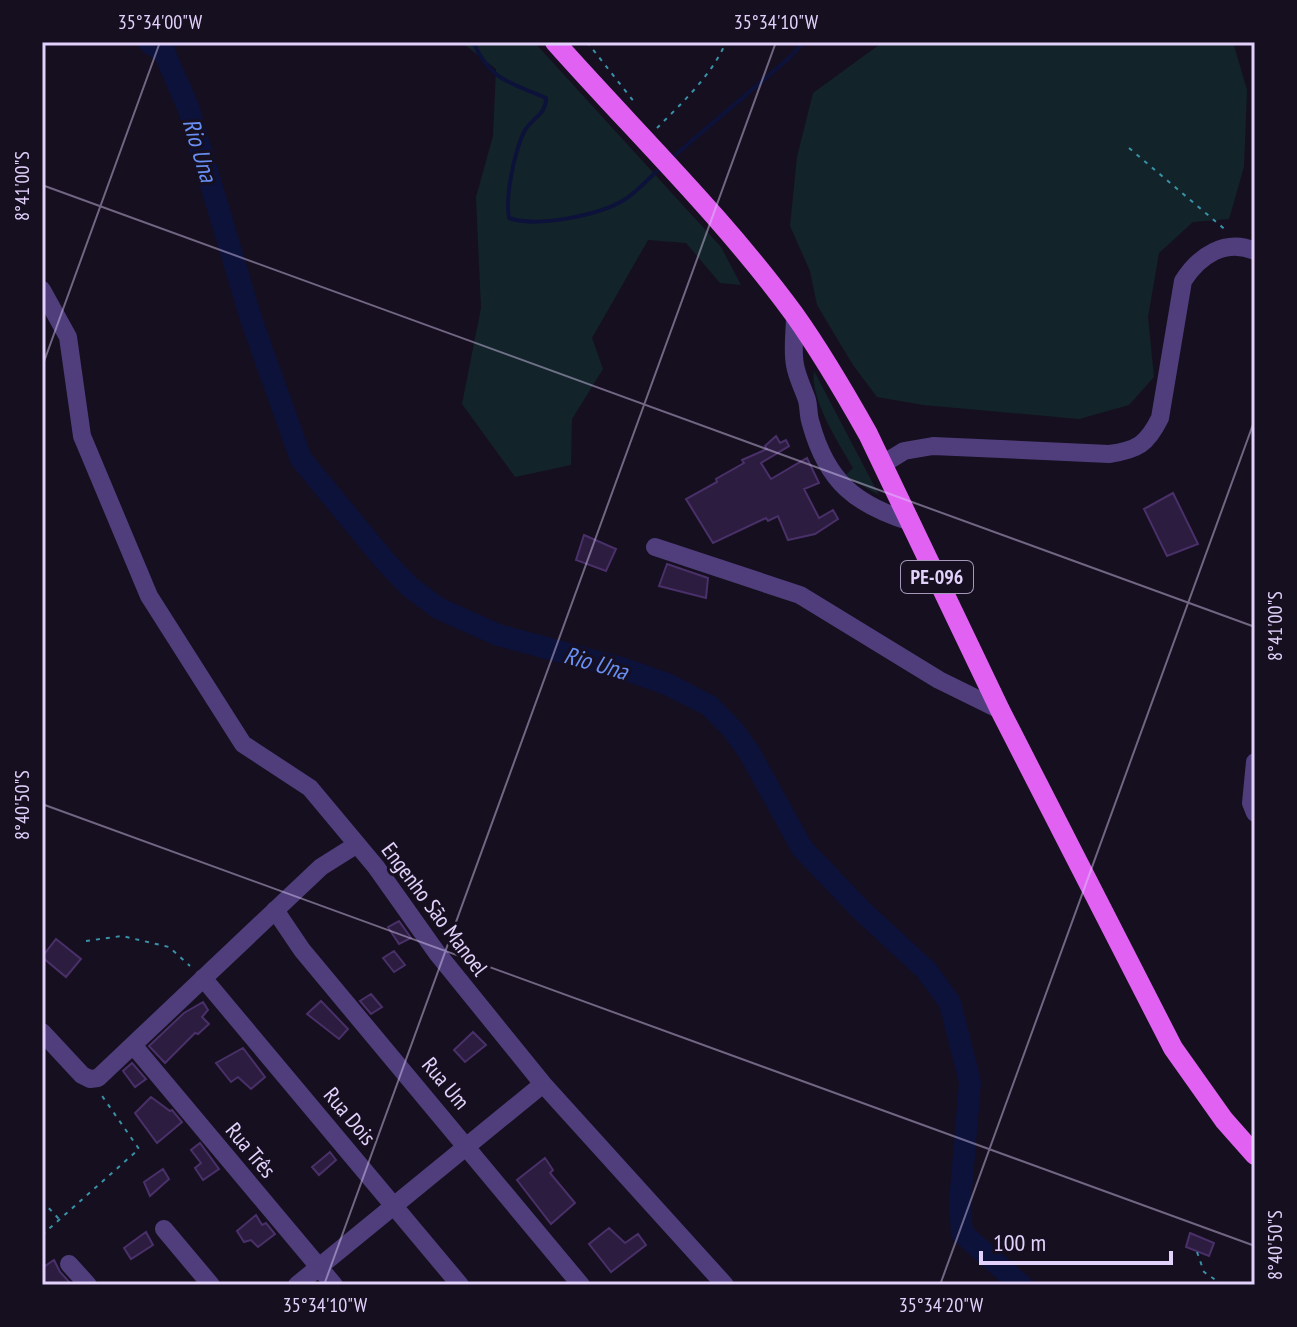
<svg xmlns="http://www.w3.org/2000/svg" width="1297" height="1327" font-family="'PT Sans Narrow',sans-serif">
  <rect width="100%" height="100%" fill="#160f20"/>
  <path fill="#122429" d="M461,42H534L721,247L741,285L720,283L686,243L648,240L592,338L603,369L572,419L571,465L515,477L462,404L481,308L476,197L493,136L496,69Z
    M883,42H1233L1247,90L1244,167L1229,219L1193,222L1159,253L1148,317L1154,377L1129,405L1079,419L923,405L877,397L853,365L817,305L810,271L790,226L797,157L813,93Z
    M814,371L879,495L845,476L853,468C839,443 810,400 814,371Z"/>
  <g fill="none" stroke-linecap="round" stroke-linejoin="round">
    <path stroke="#0d123a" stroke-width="4" d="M473,42C491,81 509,82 546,98C547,115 529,119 523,134C514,155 505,197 509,218C537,228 599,215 624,200C636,193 647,180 657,171
      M159,49L184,42
      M674,156L789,58L804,42"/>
    <path stroke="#0d123a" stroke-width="22" d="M149,42L164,52L188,107L252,322L301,459L385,561L410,587L438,608L498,635L621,668L667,684L710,706L733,730L749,752L802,848L860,909L927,971L950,1003L970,1082L960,1203L962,1233L1021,1285"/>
  </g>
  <path fill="#2c1c3f" stroke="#4a3069" stroke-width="2" d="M776,436L780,443L786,440L789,446L761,463L771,479L807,458L819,483L804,489L819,518L833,510L838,519L815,534L788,540L778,516L768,521L766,518L713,543L686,499L717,482L716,479L744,463L742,460L767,449L765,446Z
    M1173,493L1198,544L1167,556L1144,509Z
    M584,535L616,549L606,571L576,560Z
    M667,564L708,578L706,598L659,586Z
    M399,921L411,938L399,944L388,927Z
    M56,939L81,959L66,977L42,957Z
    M394,951L405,965L394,972L383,958Z
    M371,994L382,1007L371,1014L360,1001Z
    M321,1001L348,1029L339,1039L307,1014Z
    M203,1002L208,1010L202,1017L209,1024L198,1034L195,1033L165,1063L149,1046L184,1013Z
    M473,1032L486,1045L465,1062L454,1050Z
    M243,1048L265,1077L251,1089L238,1077L231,1082L216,1063Z
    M132,1063L146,1079L135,1087L123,1071Z
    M151,1097L170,1111L172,1110L182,1122L157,1143L135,1113Z
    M200,1143L219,1169L203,1180L195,1168L201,1163L191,1150Z
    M330,1152L336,1160L319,1175L312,1167Z
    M545,1158L553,1170L550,1173L575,1203L551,1224L517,1180Z
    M163,1169L169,1179L150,1196L144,1182Z
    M256,1215L262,1225L266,1223L275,1234L258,1247L251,1240L244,1242L237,1231Z
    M609,1228L625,1243L638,1234L646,1245L611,1272L589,1244Z
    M146,1232L153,1245L131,1259L124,1248Z
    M1190,1233L1214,1243L1209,1256L1186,1247Z
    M54,1260L60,1272L72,1285H42V1268Z"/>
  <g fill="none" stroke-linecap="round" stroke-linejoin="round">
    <path stroke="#3893a9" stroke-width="2" stroke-dasharray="4 6" stroke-linecap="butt" d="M587,42L635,103
      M657,128C682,103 712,75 726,42
      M1129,148L1228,232
      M86,941L122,936L169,947L190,966
      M42,1201L59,1219
      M42,1235L139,1149L100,1093
      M1197,1252L1204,1272L1223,1285"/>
    <path stroke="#4f3e7b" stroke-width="18" d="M42,290L68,337L82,436L149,596L243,744L310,788L376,867L437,953L543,1084L725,1285
      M795,316C795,332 792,349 795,365C797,377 803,388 807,400C809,408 808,416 811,424C827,482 856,505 911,522
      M883,464L904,451L933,446L1109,454C1138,450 1147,444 1160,418L1183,281C1199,256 1225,238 1255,251
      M655,547L800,595L939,680L1000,710
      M1255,762L1251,803L1255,813
      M275,910L302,950L581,1285
      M203,978L460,1285
      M42,1032L82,1075L90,1079L98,1078L321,867L356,845
      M133,1045L334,1285
      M164,1229L211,1285
      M69,1264L88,1285
      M297,1285L543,1084"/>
    <path stroke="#e162f2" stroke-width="20" d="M555,42C635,132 723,217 794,314C821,352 845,393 868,434L1000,710L1173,1048L1224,1120L1255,1155"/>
  </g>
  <path fill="none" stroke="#e1d1fb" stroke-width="2" stroke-opacity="0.45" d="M42,185L1255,627M42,367L160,42M42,804L1255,1246M324,1285L776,42M940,1285L1255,419"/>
  <g text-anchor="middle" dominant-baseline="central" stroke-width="6" stroke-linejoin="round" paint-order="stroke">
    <rect fill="#160f20" stroke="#a497b9" stroke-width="2" x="901" y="561" width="72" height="32" rx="6"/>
    <g font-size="20" font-weight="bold" fill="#e1d1fb">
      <text x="937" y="577">PE-096</text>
    </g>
    <g font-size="22" fill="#e1d1fb" stroke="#160f20">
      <text transform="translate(435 909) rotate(53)">Engenho São Manoel</text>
      <text transform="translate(446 1083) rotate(50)">Rua Um</text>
      <text transform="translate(350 1116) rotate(50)">Rua Dois</text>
      <text transform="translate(251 1150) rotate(50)">Rua Três</text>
    </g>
    <g font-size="24" font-style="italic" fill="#688ff3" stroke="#160f20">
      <text transform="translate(200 150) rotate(73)">Rio Una</text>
      <text transform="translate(596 663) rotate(16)">Rio Una</text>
    </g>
  </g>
  <rect width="1297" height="1327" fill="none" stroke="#160f20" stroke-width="88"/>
  <path d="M981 1251v12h190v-12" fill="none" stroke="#e1d1fb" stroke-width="4"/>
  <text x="993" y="1251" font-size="24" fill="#e1d1fb" stroke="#160f20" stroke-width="6" paint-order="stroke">100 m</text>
  <rect x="44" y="44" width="1209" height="1239" fill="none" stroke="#e1d1fb" stroke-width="3"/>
  <g font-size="20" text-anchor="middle" fill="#e1d1fb">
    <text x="160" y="29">35°34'00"W</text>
    <text x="776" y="29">35°34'10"W</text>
    <text transform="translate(22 186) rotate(-90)" y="7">8°41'00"S</text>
    <text transform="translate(1275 626) rotate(-90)" y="7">8°41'00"S</text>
    <text transform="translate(22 805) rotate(-90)" y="7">8°40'50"S</text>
    <text transform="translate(1275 1245) rotate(-90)" y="7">8°40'50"S</text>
    <text x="325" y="1312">35°34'10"W</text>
    <text x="941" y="1312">35°34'20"W</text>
  </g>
</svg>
